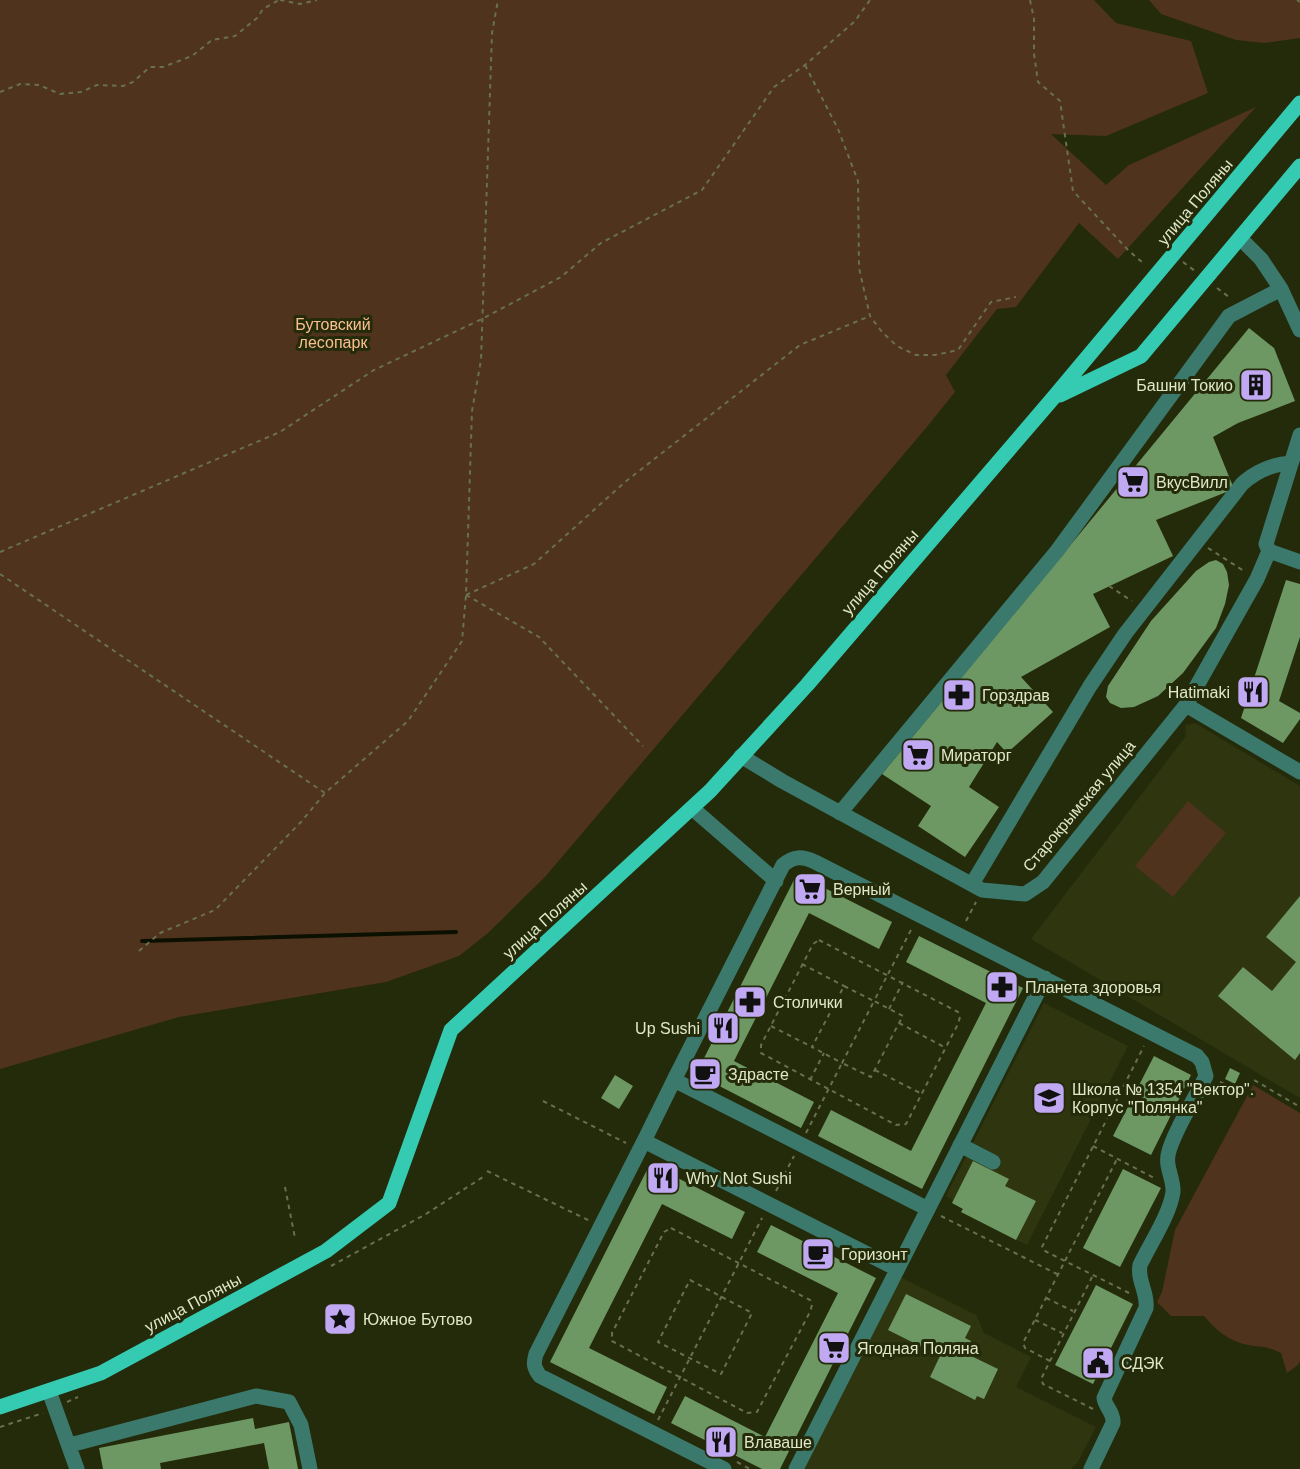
<svg xmlns="http://www.w3.org/2000/svg" width="1300" height="1469" font-family="Helvetica,sans-serif">
  <rect width="100%" height="100%" fill="#242b0a"/>
  <path fill="#2e350f" d="M1195,723L1300,786V1098L1031,939L1186,736L1185,725Z
    M1044,1003L1128,1046L1027,1245L961,1212L963,1209L952,1203L953,1200L946,1196Z
    M900,1277L976,1315L984,1333L1031,1357L1016,1387L1096,1427L1078,1462L1071,1469H803Z"/>
  <path fill="#4f331c" d="M0,0H1094L1116,23L1191,41L1208,93L1106,136L1051,134L1106,185L1129,165L1256,107L1118,259L1079,223L1016,307L997,309L946,375L955,392L926,428L545,877L488,933L459,956L386,982L179,1017L0,1069Z
    M1149,0H1300V38L1264,43L1236,40L1161,14Z
    M1188,801L1226,833L1173,897L1135,866Z
    M1253,1085L1300,1113V1361L1298,1365L1287,1373L1281,1353C1264,1345 1264,1348 1248,1345C1228,1341 1216,1330 1204,1316H1171L1157,1302L1162,1292L1175,1230Z"/>
  <g fill="none" stroke-linecap="round" stroke-linejoin="round">
    <path stroke="#0c1001" stroke-width="4" d="M142,941L456,932"/>
  </g>
  <path fill="#6e9863" d="M1249,328L1274,348L1295,401L1238,423L1213,437L1234,489L1156,520L1173,556L1093,594L1110,627L1021,677L1053,712L1007,753L997,742L969,787L999,807L965,857L918,826L931,806L882,774Z
    M1216,560L1223,564L1227,572L1229,585L1225,604L1216,628L1183,673L1158,696L1134,707L1121,708L1110,703L1106,697L1108,686L1151,621L1196,571L1209,562Z
    M1286,580L1300,584V637L1279,701L1300,713V719L1283,743L1241,718Z
    M797,874L892,922L879,949L809,913L734,1061L814,1102L801,1128L696,1074Z
    M1300,896V1053L1295,1060L1218,996L1243,967L1272,991L1296,962L1266,937Z
    M919,936L1023,988L922,1189L818,1136L831,1110L911,1151L986,1003L906,962Z
    M1154,1056L1191,1075L1151,1155L1113,1136Z
    M1230,1068L1240,1073L1235,1084L1225,1079Z
    M615,1075L633,1086L619,1109L601,1098Z
    M973,1161L1009,1179L1005,1186L1036,1201L1016,1240L961,1212L963,1209L952,1203Z
    M650,1164L745,1212L732,1239L662,1204L589,1348L667,1387L654,1414L550,1362Z
    M1123,1169L1161,1188L1120,1267L1083,1248Z
    M771,1225L876,1278L780,1469H762L671,1423L685,1396L765,1437L838,1293L757,1252Z
    M1096,1285L1133,1304L1093,1384L1055,1365Z
    M906,1294L971,1326L965,1338L971,1341L965,1353L998,1369L984,1399L977,1396L975,1400L930,1377L940,1356L888,1330Z
    M253,1418L255,1429L289,1422L298,1469H269L264,1443L160,1463L161,1469H103L99,1448Z"/>
  <g fill="none" stroke-linecap="round" stroke-linejoin="round">
    <path stroke="#69704f" stroke-width="2" stroke-dasharray="4.5 4.5" stroke-linecap="butt" d="M280,0L300,4L317,0
      M1030,0L1034,19V54L1038,82L1060,101L1073,191L1129,251L1142,262
      M1297,0L1300,2
      M805,65L838,129L858,181L859,268L870,316L882,332L897,346L916,355H935L958,350L991,302L1016,297
      M0,92L20,84L39,85L60,94L81,92L97,85L123,86L133,82L150,67H163L192,56L212,40L235,36L257,18L263,9L279,0
      M1183,262L1195,271
      M1217,288L1229,297
      M1208,548L1244,571
      M0,552L280,432L374,370L482,319L561,277L601,243L702,190L774,87L805,65L855,21L870,0
      M0,574L325,793
      M1109,586L1132,601
      M466,595L534,564L625,482L800,345L870,316
      M466,595L539,637L643,746
      M966,921L976,902
      M819,940L958,1012L960,1017L958,1024L906,1124L896,1125L761,1053V1045L813,944Z
      M139,951L160,933L215,910L301,822L325,793L408,721L462,641L466,595L472,411L481,360L492,33L498,0
      M802,964L844,986
      M844,986L874,1001L842,1063L812,1047Z
      M889,1009L903,982
      M899,1023L946,1048
      M771,1026L812,1047
      M875,1070L922,1094
      M810,1080L824,1053
      M1220,1082C1233,1089 1241,1086 1254,1080L1300,1107
      M543,1101L626,1143
      M806,1133L842,1063L871,1077L899,1023L903,1016L874,1001L912,928
      M1093,1146L1156,1179
      M487,1171L590,1221
      M285,1187L295,1238
      M776,1191L794,1156
      M941,1216L1057,1274
      M671,1228L810,1300L812,1305L810,1312L757,1412L747,1413L612,1341V1333L664,1232Z
      M331,1266L426,1214L483,1177
      M690,1280L752,1313L721,1374L658,1342Z
      M1129,1293L1043,1250L1042,1247L1144,1046
      M1046,1298L1073,1311
      M1035,1320L1062,1333
      M1050,1361L1025,1348L1023,1343L1117,1159
      M67,1402L78,1397
      M1093,1409L1043,1384L1041,1379L1093,1275
      M658,1420L762,1218
      M0,1427L43,1413
      M737,1462L750,1469"/>
    <path stroke="#3b796d" stroke-width="15" d="M1240,238L1261,259L1281,289L1300,330
      M1300,435L1266,544L1269,551L1300,562
      M1186,705L1257,579L1269,551
      M741,756L782,781L982,890L1025,894L1043,882L1186,705L1300,772
      M692,808L776,881
      M840,813L1057,551L1229,316L1281,289
      M972,884L1090,686L1125,634L1242,484C1255,472 1273,464 1291,463
      M1045,978L928,1209L674,1080L783,865C794,856 802,856 815,862L1197,1056L1202,1062L1206,1076C1195,1099 1176,1127 1169,1151C1164,1166 1174,1178 1173,1192C1170,1214 1150,1244 1140,1265C1137,1281 1148,1292 1146,1308L1104,1398C1105,1407 1114,1412 1113,1423L1091,1469
      M644,1141L674,1080
      M960,1145L993,1162
      M49,1391L77,1469
      M70,1445L256,1396L289,1402L301,1425L310,1469
      M724,1469L540,1376C534,1368 533,1364 536,1354L644,1141L897,1269
      M796,1469L928,1209"/>
    <path stroke="#34cbb2" stroke-width="15" d="M1060,395L1141,356L1300,166
      M0,1407L101,1373L326,1251L389,1203L451,1030L710,791L807,685L1054,397L1300,103"/>
  </g>
  <defs>
    <symbol id="building-square" viewBox="-11 -11 22 22"><rect x="-9" y="-9" width="18" height="18" rx="4" fill="#c1a8f3" stroke="#242b0a"/><path d="M-4-6H4V6H1V3H-1V6H-4ZM-2.5-4.3h1.7v1.8h-1.7ZM.8-4.3h1.7v1.8H.8ZM-2.5-1h1.7V.8h-1.7ZM.8-1h1.7V.8H.8Z" fill="#111"/></symbol>
    <symbol id="supermarket-square" viewBox="-11 -11 22 22"><rect x="-9" y="-9" width="18" height="18" rx="4" fill="#c1a8f3" stroke="#242b0a"/><path d="M-6-5.5h2.5l.6 2H6L4.5 2H-2.5L-4.4-4H-6ZM-1.5 3.2a1.3 1.3 0 1 0 .1 0ZM3 3.2a1.3 1.3 0 1 0 .1 0Z" fill="#111"/></symbol>
    <symbol id="restaurant-square" viewBox="-11 -11 22 22"><rect x="-9" y="-9" width="18" height="18" rx="4" fill="#c1a8f3" stroke="#242b0a"/><path d="M-5-6h1v4h1v-4h1v4h1v-4h1v5L-1.5 .5V6h-2V.5L-5-1ZM5-6V6H3V1.5H1.5Q1.5-4 5-6Z" fill="#111"/></symbol>
    <symbol id="pharmacy-square" viewBox="-11 -11 22 22"><rect x="-9" y="-9" width="18" height="18" rx="4" fill="#c1a8f3" stroke="#242b0a"/><path d="M-2-6h4v4h4v4h-4v4h-4v-4h-4v-4h4Z" fill="#111"/></symbol>
    <symbol id="cafe-square" viewBox="-11 -11 22 22"><rect x="-9" y="-9" width="18" height="18" rx="4" fill="#c1a8f3" stroke="#242b0a"/><path d="M-5.5-4.5H6V0H3Q3 3.5 0 3.5H-2.5Q-5.5 3.5-5.5 0ZM3-3.2v2h1.7v-2ZM-6 4.5H4V6H-6Z" fill="#111"/></symbol>
    <symbol id="school-square" viewBox="-11 -11 22 22"><rect x="-9" y="-9" width="18" height="18" rx="4" fill="#c1a8f3" stroke="#242b0a"/><path d="M0-5L7-2L0 1L-7-2ZM-4 1L0 2.5L4 1V4Q0 6-4 4Z" fill="#111"/></symbol>
    <symbol id="sight-square" viewBox="-11 -11 22 22"><rect x="-9" y="-9" width="18" height="18" rx="4" fill="#c1a8f3" stroke="#242b0a"/><path d="M0-6L1.8-2.2L6-1.7L2.9 1.2L3.7 5.4L0 3.3L-3.7 5.4L-2.9 1.2L-6-1.7L-1.8-2.2Z" fill="#111"/></symbol>
    <symbol id="civic-square" viewBox="-11 -11 22 22"><rect x="-9" y="-9" width="18" height="18" rx="4" fill="#c1a8f3" stroke="#242b0a"/><path d="M-.6-6.5H3V-4.5H.6V-3L4-1V1h2V6H-6V1h2V-1L-.6-3ZM-1.2 2.5V6h2.4V2.5Z" fill="#111"/></symbol>
  </defs>
  <g fill-rule="evenodd">
    <use href="#building-square" x="1237" y="366" width="38" height="38"/>
    <use href="#supermarket-square" x="1114" y="463" width="38" height="38"/>
    <use href="#restaurant-square" x="1234" y="673" width="38" height="38"/>
    <use href="#pharmacy-square" x="940" y="676" width="38" height="38"/>
    <use href="#supermarket-square" x="899" y="736" width="38" height="38"/>
    <use href="#supermarket-square" x="791" y="870" width="38" height="38"/>
    <use href="#pharmacy-square" x="983" y="968" width="38" height="38"/>
    <use href="#pharmacy-square" x="731" y="983" width="38" height="38"/>
    <use href="#restaurant-square" x="704" y="1009" width="38" height="38"/>
    <use href="#cafe-square" x="686" y="1055" width="38" height="38"/>
    <use href="#school-square" x="1030" y="1079" width="38" height="38"/>
    <use href="#restaurant-square" x="644" y="1159" width="38" height="38"/>
    <use href="#cafe-square" x="799" y="1235" width="38" height="38"/>
    <use href="#sight-square" x="321" y="1300" width="38" height="38"/>
    <use href="#supermarket-square" x="815" y="1329" width="38" height="38"/>
    <use href="#civic-square" x="1079" y="1344" width="38" height="38"/>
    <use href="#restaurant-square" x="702" y="1423" width="38" height="38"/>
  </g>
  <g text-anchor="middle" dominant-baseline="central" stroke-width="6" stroke-linejoin="round" paint-order="stroke">
    <g font-size="16" fill="#e0e8c8" stroke="#242b0a">
      <text transform="translate(1195 202) rotate(-50)">улица Поляны</text>
      <text transform="translate(880 572) rotate(-49)">улица Поляны</text>
      <text transform="translate(1079 806) rotate(-50)">Старокрымская улица</text>
      <text transform="translate(545 920) rotate(-42)">улица Поляны</text>
      <text transform="translate(193 1303) rotate(-28)">улица Поляны</text>
    </g>
    <g font-size="16" fill="#fcbe8e" stroke="#242b0a">
      <text x="333" y="324">Бутовский<tspan x="333" dy="18">лесопарк</tspan></text>
    </g>
    <g font-size="16" fill="#e0e8c8" stroke="#242b0a" text-anchor="start">
      <text x="1233" y="385" text-anchor="end">Башни Токио</text>
      <text x="1156" y="482">ВкусВилл</text>
      <text x="1230" y="692" text-anchor="end">Hatimaki</text>
      <text x="982" y="695">Горздрав</text>
      <text x="941" y="755">Мираторг</text>
      <text x="833" y="889">Верный</text>
      <text x="1025" y="987">Планета здоровья</text>
      <text x="773" y="1002">Столички</text>
      <text x="700" y="1028" text-anchor="end">Up Sushi</text>
      <text x="728" y="1074">Здрасте</text>
      <text x="1072" y="1089">Школа № 1354 "Вектор".<tspan x="1072" dy="18">Корпус "Полянка"</tspan></text>
      <text x="686" y="1178">Why Not Sushi</text>
      <text x="841" y="1254">Горизонт</text>
      <text x="363" y="1319">Южное Бутово</text>
      <text x="857" y="1348">Ягодная Поляна</text>
      <text x="1121" y="1363">СДЭК</text>
      <text x="744" y="1442">Влаваше</text>
    </g>
  </g>
</svg>
